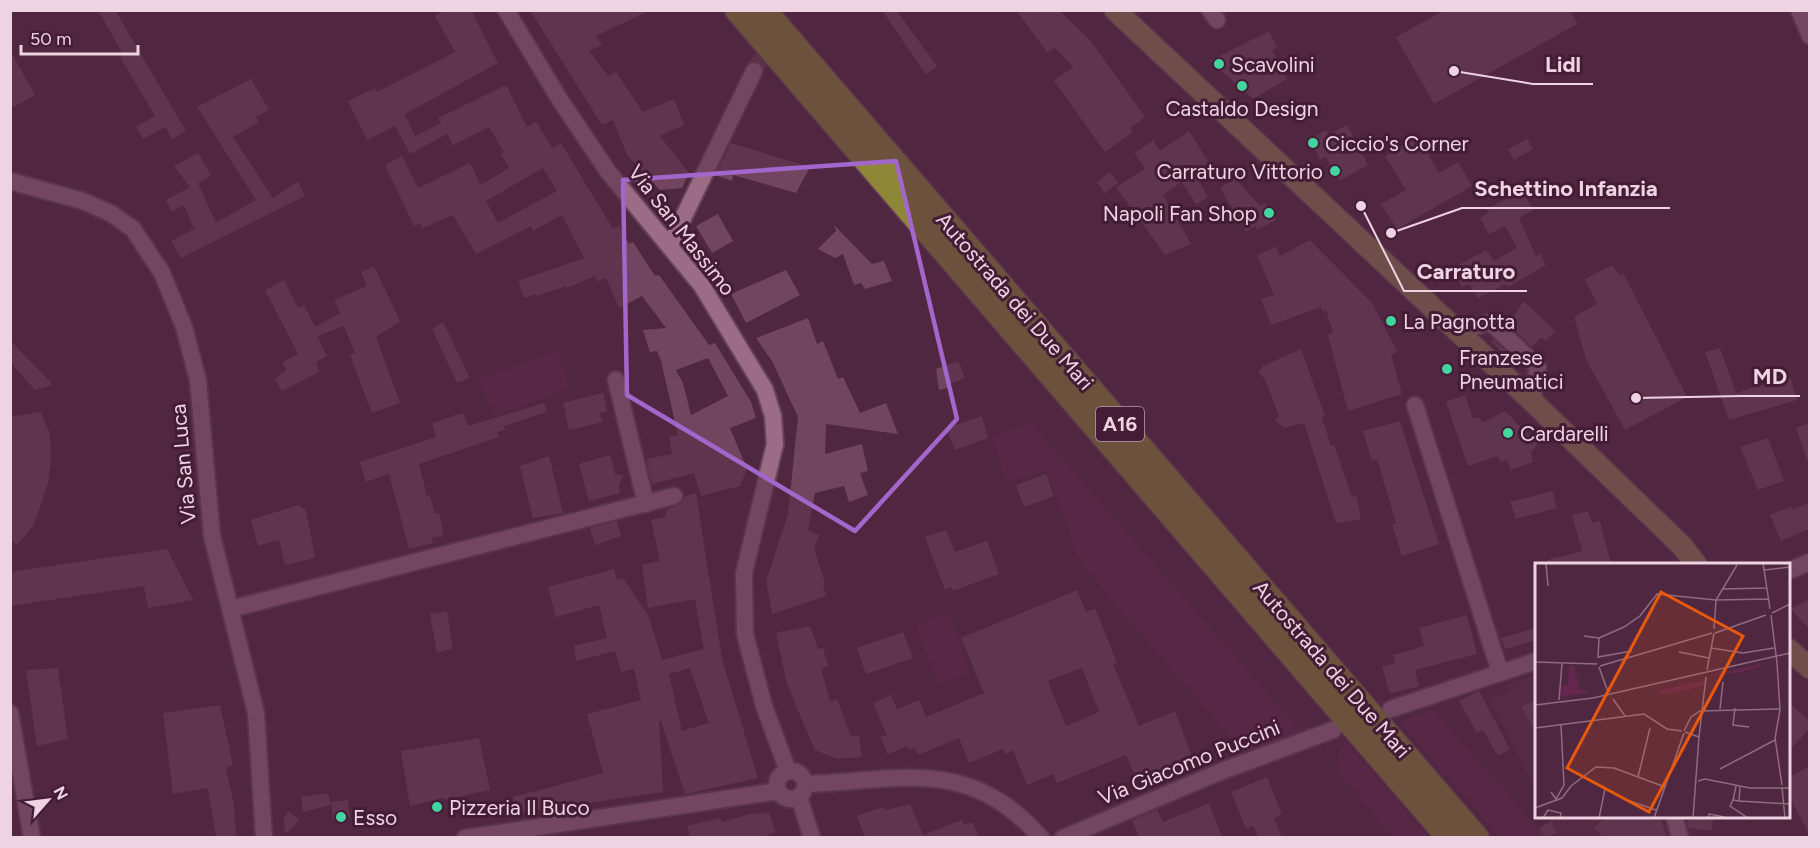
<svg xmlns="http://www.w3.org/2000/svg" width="1820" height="848" font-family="Figtree,sans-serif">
  <rect width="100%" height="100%" fill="#502740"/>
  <path fill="#5d2d4a" d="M1536,675V792L1490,700L1509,690L1507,684Z
    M1549,817H1665L1671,837H1550L1557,833Z"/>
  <path fill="#64284e" d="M557,351L571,389L493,416L480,378Z
    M1030,422L1301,732L1244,753L1084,568L1076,553L1047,470L1006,484L992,437Z
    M948,612L971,674L938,685L916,625Z
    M1432,709L1539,829L1545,837H1500L1400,722Z
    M1345,741L1428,837H1393L1338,772L1339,754Z"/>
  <path fill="#71455f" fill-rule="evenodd" d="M98,10H115L186,131L172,139L165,127L143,139L136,127L155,116L120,57L123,54Z
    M444,10H471L498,63L405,114L415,136L441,123L438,118L506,85L527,127L536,121L552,148L561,143L613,229L619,226L629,244L633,242L655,276L659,275L709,345L715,343L751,402L756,418L730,428L747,469L740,486L701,496L694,473L652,484L646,459L672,454L669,437L678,435L661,361L657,351L650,352L643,330L666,328L642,296L619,308L606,278L597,281L595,276L567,288L566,286L537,296L536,294L524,298L518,281L584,258L562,215L533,231L531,226L476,254L453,215L423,228L420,223L414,226L385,165L402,156L418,188L470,163L481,185L509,168L501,154L504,152L489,127L453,145L447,134L410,154L395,126L367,140L348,101L375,88L377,92L455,52L435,16ZM543,168L557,191L498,223L486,201ZM708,358L728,396L691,415L683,383L676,370Z
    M530,10H651L596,36L602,45L589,51L608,76L616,72L643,112L674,99L684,125L660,136L689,173L682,188L660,190L627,155L613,120L602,125Z
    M882,10H896L937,66L926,75Z
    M1016,10H1059L1090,40L1145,117L1130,128L1133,132L1105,152L1054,81L1073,67L1055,48L1047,52Z
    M1445,10H1570L1577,24L1434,104L1396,37Z
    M1269,31L1277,47L1272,50L1287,79L1253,99L1210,61Z
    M10,50L35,95L10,109Z
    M251,79L269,110L256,117L259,122L233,137L273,198L298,181L305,196L181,258L171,241L194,229L184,205L172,212L166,200L190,187L174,166L198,153L211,175L195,185L198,183L216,223L256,200L197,107Z
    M1347,125L1368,165L1339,181L1326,157L1320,160L1309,140L1326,130L1329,135Z
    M1189,131L1209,163L1194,173L1208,197L1196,205L1182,182L1163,195L1191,244L1165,255L1116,187L1145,169L1135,153L1153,140L1160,151Z
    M1418,136L1439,173L1458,162L1472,186L1397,229L1381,204L1406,190L1385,156Z
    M1527,139L1533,149L1514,160L1508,149Z
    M731,143L810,167L796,193L733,175L732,181L715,175Z
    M1110,172L1118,183L1105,193L1097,182Z
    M1235,178L1260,206L1265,203L1276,220L1257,230L1255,226L1246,232L1220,188Z
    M1522,190L1533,210L1519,218L1536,256L1540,253L1546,265L1508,287L1506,284L1478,298L1469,284L1462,287L1451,269L1486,250L1494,261L1517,248L1505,226L1489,234L1480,218L1489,212L1487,209Z
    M718,214L733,241L712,253L696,226Z
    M834,225L872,264L884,261L892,281L865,289L861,283L854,285L843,254L835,258L818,249L836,231Z
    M1310,240L1372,303L1397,351L1391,355L1402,394L1348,411L1328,335L1333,332L1326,310L1323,312L1321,307L1271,325L1261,299L1274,295L1257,255L1276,247L1280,256Z
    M1612,265L1620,275L1623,273L1687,397L1625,430L1586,359L1575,320V316L1597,304L1585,279Z
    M374,266L400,321L376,337L400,403L372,413L350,355L355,353L344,326L317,336L327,356L316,362L319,372L282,391L275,379L286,370L282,362L298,354L265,290L284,280L298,308L304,305L315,327L340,313L334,300L367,286L361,272Z
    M786,270L800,295L746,323L731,294Z
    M1524,301L1555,331L1546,341L1541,337L1532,347L1508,324Z
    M808,318L817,344L823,341L838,379L843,377L860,413L886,403L898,434L826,424L825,454L862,444L868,471L860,473L868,495L849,502L844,486L815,493L808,530L819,535L814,548L825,583L823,585L826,596L772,614L766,581L788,514L798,417L772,361L756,338Z
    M443,322L470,378L457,383L432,329Z
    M1493,339L1517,362L1515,364L1491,342Z
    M10,340L53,385L35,390L10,362Z
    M1720,348L1736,393L1790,376L1797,400L1729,420L1705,352Z
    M1301,349L1325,416L1322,417L1331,446L1334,445L1352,497L1356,495L1361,519L1336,523L1304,423L1285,428L1275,421L1279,416L1265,379L1258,373L1263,366Z
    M958,361L965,378L950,384L951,387L939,390L936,369Z
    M603,393L607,411L599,413L603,422L569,430L563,403Z
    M1465,395L1473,419L1480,417L1482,423L1505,411L1538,444L1531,452L1533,462L1511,470L1507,460L1501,462L1498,456L1468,466L1446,402Z
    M544,403L547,412L504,426L505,430L497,432L499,437L419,464L427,496L430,495L435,514L439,513L444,535L432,538L433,543L409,549L389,474L366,482L360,462L436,437L432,423L463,413L468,426Z
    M41,412L50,435L51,460L48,483L34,525L17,545L10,538V417Z
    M982,416L988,438L955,450L946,428Z
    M1400,421L1439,544L1402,556L1392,524L1396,523L1377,459L1372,461L1363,431Z
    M1809,423V461L1808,462L1796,428Z
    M1768,438L1784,481L1758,490L1740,447Z
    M610,455L615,474L623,475L619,485L620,493L589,501L579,464Z
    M549,456L563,513L533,518L520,466Z
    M1046,474L1054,496L1024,507L1016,485Z
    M1553,491L1557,508L1516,519L1510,502Z
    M696,493L722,659L758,778L685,794L661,721L659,722L663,792L512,814L513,797L603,773L587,714L641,700L634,669L621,672L615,651L576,661L574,646L607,638L599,605L556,617L548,587L614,569L617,580L623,578L649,617L662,660L704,649L695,599L648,608L642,565L660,561L651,520L665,517L667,509L677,506L684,497ZM690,668L709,723L682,731L669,674Z
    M1809,503V529L1781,541L1770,515L1792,506L1793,510Z
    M298,505L306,510L315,558L285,565L279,540L258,546L251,520Z
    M1588,511L1592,523L1600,521L1611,564H1547V560L1582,551L1572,515Z
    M617,521L621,536L595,545L590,528Z
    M946,530L955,552L987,541L999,574L953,591L952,587L945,590L925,537Z
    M167,549L193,600L148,608L144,586L10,606V572Z
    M1077,590L1086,612L1095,608L1117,663L1113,664L1139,726L1175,711L1192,757L1137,780L1126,755L1057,783L1053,774L1027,785L1013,750L1005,754L1003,749L969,763L959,738L918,755L915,748L909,750L908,746L888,754L880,736H887L873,703L891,695L897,709L919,700L926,717L984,693L961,638ZM1082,668L1099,712L1066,726L1048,681Z
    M1809,599V629L1791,609Z
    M447,611L453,648L437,653L430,614Z
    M1467,615L1477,654L1415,670L1419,686L1390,694L1382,667L1395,663L1393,655L1424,646L1419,628Z
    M810,626L818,649L823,648L828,666L821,668L830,702L837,699L851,736H859L862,757L837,759L815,750L795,704L786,680L776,633Z
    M1536,628V640L1505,649L1501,638Z
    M903,632L913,658L866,674L857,648Z
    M58,668L68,739L37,746L26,670Z
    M1479,691L1510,749L1498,756L1483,730L1477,733L1459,701Z
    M1536,699V734L1522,707Z
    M1788,702L1809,721V729L1788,752Z
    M220,705L233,765L226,767L234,805L236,837H216L208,788L173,794L163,713Z
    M479,738L490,790L457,797L452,801L442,798L410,806L401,751Z
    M1809,766V834L1788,794V778Z
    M1267,777L1282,814L1274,818L1282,837H1258L1253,826L1246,829L1231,792Z
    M328,793L331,805L303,812L301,797Z
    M348,800L350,817L333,819L331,802Z
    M1209,803L1222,837H1139L1132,820L1157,810L1163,822Z
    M910,804L923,835L962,820L964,825L972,822L979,837H865L857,816L883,807L886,810Z
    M289,811L299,820L286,834L283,819Z
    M769,813L776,832L764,837H690L687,826L720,818L722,822L750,814Z
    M1609,816H1660L1666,837H1603L1594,827Z
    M1687,816H1713L1712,831L1688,828Z
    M1551,821L1557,833L1545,837L1539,829Z"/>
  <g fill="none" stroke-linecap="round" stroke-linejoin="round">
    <path stroke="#684158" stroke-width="16" stroke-dasharray="16 8" stroke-linecap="butt" d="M754,71L788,10"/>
    <defs>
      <path id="minor" d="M506,10L560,100L609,173L702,286L765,390L773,416L775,444L744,573L745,634L764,706L788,771
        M1210,10L1217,20
        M1799,10L1810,36
        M10,181L83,201L112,214L133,229L162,273L184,327L198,380L212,536L256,713L264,838
        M670,245L754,71
        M1458,332L1490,322L1538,367L1532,401
        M616,380L646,504
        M1415,405L1500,672
        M1788,571L1810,562
        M230,609L674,496
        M1391,709L1536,661
        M10,713L32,838
        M777 785a14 14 0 1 1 28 0a14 14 0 1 1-28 0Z
        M805,784C900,781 969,755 1041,838
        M799,797L812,838
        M1674,816L1680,838
        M465,838L778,791
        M1063,838L1222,771L1333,730"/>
      <path id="major" d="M1115,10L1532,401L1682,546L1696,564
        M1788,649L1810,668"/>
      <path id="highway" d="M737,10L1449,838
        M764,10L1477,838"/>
    </defs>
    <use href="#minor" stroke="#68445b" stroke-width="20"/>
    <use href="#major" stroke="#68445b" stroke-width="24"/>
    <use href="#highway" stroke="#68445b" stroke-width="27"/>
    <use href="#minor" stroke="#9c6c87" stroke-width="16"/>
    <use href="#major" stroke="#947c58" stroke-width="21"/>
    <use href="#highway" stroke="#8e8738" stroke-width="24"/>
  </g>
  <path d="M0 0H1820V848H0ZM896,161L957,419L855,531L627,395L623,180Z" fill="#502740" fill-opacity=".55" fill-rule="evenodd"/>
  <path fill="none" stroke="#a366cb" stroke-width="4.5" stroke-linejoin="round" d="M896,161L957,419L855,531L627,395L623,180Z"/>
  <g fill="#44d49f" stroke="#451c35" stroke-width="2">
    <circle cx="1219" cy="64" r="6"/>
    <circle cx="1242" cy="86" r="6"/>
    <circle cx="1313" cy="143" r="6"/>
    <circle cx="1335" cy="171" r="6"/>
    <circle cx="1269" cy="213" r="6"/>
    <circle cx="1391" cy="321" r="6"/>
    <circle cx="1447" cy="369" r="6"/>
    <circle cx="1508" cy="433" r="6"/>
    <circle cx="437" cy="807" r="6"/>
    <circle cx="341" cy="817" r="6"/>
  </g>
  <g text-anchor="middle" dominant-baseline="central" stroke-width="6" stroke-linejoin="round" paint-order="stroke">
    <rect fill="#451c35" stroke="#bb9cae" stroke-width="1.5" x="1096" y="407" width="48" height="34" rx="4.5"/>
    <g font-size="20" font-weight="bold" fill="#eed3e2">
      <text x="1120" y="424">A16</text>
    </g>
    <g font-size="21" fill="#eed3e2" stroke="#451c35" text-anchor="start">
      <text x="1231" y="64">Scavolini</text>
      <text x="1242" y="108" text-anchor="middle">Castaldo Design</text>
      <text x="1325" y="143">Ciccio's Corner</text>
      <text x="1323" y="171" text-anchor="end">Carraturo Vittorio</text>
      <text x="1257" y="213" text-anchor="end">Napoli Fan Shop</text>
      <text x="1403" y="321">La Pagnotta</text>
      <text x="1459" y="357">Franzese<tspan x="1459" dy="24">Pneumatici</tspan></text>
      <text x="1520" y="433">Cardarelli</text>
      <text x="449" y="807">Pizzeria Il Buco</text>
      <text x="353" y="817">Esso</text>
    </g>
    <g font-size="21" fill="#eed3e2" stroke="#451c35">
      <text transform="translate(682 230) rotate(52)">Via San Massimo</text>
      <text transform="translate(1015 301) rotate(49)">Autostrada dei Due Mari</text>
      <text transform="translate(183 464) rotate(-95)">Via San Luca</text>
      <text transform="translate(1332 669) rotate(49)">Autostrada dei Due Mari</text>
      <text transform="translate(1189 762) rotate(-22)">Via Giacomo Puccini</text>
    </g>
  </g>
  <g transform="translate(1535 563)">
    <rect width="255" height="255" fill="#502740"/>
    <path d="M240,98L207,109L173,113ZM34,103H39L45,126L56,129L26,134L27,122H33ZM170,117L169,123L125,132L126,127Z" fill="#64284e"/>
    <path fill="none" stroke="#8f6c81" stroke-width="1.5" d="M11,0L13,23M228,0L235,46M229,7L255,4M187,26L231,25M237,50L255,41M236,52L242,100L245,147L240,175L247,222M179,66L181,37L202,2M180,70L231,52M49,73L64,75L89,64L105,53L122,31L181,37L233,36M176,85L208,90L239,85M144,89L174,95M63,94L97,88M63,95L64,75M0,99L62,101M65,103L177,70M64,104L73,129M172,107L179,70M78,136L90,153M24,137L27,101M0,142L58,135L255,90M200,145L198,162L214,164M185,146L188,119M0,165L109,151L132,166L147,168M149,168L156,154L165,148L244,146M150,169L164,174L158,255M164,174L171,114M185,206L240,177M103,214L115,165M163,218L170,216L215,225H255M201,223L198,237L204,238L205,224M247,224L250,255M16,229L21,236L29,222L26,162M89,236L121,247M198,237L195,243L213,255M204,238L255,241M0,245L27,235L36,223L61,204L79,205L130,224M8,255L13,247L26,250L25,255M64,255L70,226L68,223M119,255L149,170M173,255L174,251L190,254"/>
    <path fill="#e8590c" fill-opacity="0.15" stroke="#e8590c" stroke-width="3" d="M126,29L208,73L114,249L32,205Z"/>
    <rect width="255" height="255" fill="none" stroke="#eed3e2" stroke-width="3"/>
  </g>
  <path fill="none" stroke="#eed3e2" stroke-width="2" d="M1454 71L1533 84H1593M1391 233L1462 208H1670M1361 206L1404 291H1527M1636 398L1741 396H1800"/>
  <g fill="#eed3e2" stroke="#451c35" stroke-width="2">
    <circle cx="1454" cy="71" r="6"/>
    <circle cx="1391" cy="233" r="6"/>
    <circle cx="1361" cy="206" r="6"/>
    <circle cx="1636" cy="398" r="6"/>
  </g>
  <g font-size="22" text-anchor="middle" font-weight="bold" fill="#eed3e2" stroke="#451c35" stroke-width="6" stroke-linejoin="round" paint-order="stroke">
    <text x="1563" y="72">Lidl</text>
    <text x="1566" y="196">Schettino Infanzia</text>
    <text x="1466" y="279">Carraturo</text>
    <text x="1770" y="384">MD</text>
  </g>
  <rect width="1820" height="848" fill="none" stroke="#eed3e2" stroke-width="24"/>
  <g transform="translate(48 800) rotate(62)" stroke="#451c35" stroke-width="4.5" paint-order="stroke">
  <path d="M0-4.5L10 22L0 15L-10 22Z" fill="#eed3e2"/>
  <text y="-9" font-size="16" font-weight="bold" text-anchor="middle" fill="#eed3e2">N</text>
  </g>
  <path d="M21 45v9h117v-9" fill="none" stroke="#eed3e2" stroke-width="3"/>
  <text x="30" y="45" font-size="18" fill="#eed3e2" stroke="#451c35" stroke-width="4.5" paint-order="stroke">50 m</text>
</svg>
